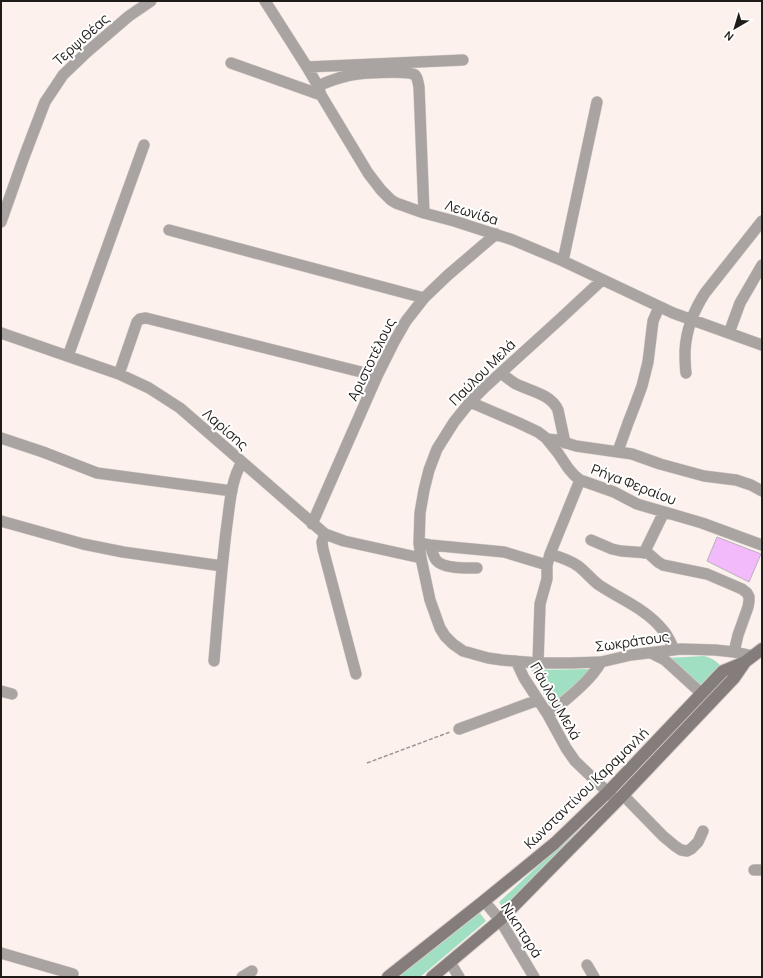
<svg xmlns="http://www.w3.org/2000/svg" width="763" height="978" font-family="Manrope,sans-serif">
  <rect width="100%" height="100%" fill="#fcf1ec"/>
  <path fill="#a0dfc1" d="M704,656C710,657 715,660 720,665L719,667L700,686L667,658Z
    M590,669L591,672L551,707L532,673V670Z
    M609,800L611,802L504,909L499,902Z
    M479,912L486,921L420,977H398Z"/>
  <path fill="#f2bafb" stroke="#b9b2ba" d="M717,537L761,554L749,582L707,561Z"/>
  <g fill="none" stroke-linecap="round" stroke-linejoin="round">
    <defs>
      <path id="street" d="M265,1L307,67L318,86L321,95L368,173L381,190L391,200L396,203L424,213L454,221L513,240L563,261L673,313L762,345
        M231,63L321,95
        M307,67L463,60
        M318,86C327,82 337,78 347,76C357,73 408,70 415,75C418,78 418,83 419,87L424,213
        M1,222L24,157L45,102L63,75L87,52L129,16L151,1
        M169,230L424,298
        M563,261L597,102
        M602,280L559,320L484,388L470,402L454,422L437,449L429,470L424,490L420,513L419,543L421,558L430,600L440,628L445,636L453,644L463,651L488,658L502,660L538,663H571L601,662L631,655L681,649L715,650L734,652L753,656
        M1,333L119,374L149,388L180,408L325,534L344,541L421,558
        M729,333L740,303L762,265
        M68,356L144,145
        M501,373C506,377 511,381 516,384C530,391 551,394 558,410L565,443
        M686,373C685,366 685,359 685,351C686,331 694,310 705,293L762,221
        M119,374L137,322L140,319L146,318L377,376
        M470,402L519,423L538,432L546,438L558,453L568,468L574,475L580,480L614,492L637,504L702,523L762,545
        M1,438L43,452L97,473L232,491
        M547,439L557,440L576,446L632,454L660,464L704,476L736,480L751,485L762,491
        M618,451L628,423L635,405L642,386L648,362L653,321L659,307
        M1,521L83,544L123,552L222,566
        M312,524L377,376L394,342L406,321L424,298L448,275L496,234
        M325,534L322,542L323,549L356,674
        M591,540L612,549L621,551L648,553L658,562L663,565L707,574L742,589L747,593L749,597V601L748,607L738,635L734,652
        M419,543L430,545L504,552L547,565
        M430,545C432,550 433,556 436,560C443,569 466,568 477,568
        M644,553L664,512
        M550,554C560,557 570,560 578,566C586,572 591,579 599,585C620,599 646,609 662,629C668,635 671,643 674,650
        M651,653L663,659L666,661L701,693
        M214,661C218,615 221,570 227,524C230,503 231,480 242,462
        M516,661L524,678L548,715L566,748L575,761L617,801
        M538,663L540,604L547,579V565L550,554L580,480
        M1,691L12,694
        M548,715C565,700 590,682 601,662
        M459,729L538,700
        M623,795L663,836L675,846L681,850L687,851L691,849L698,842L703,831
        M754,870H762
        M484,901L500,920L534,977
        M1,953L73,974
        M450,962L459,977
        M587,965L594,977
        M242,977L252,971"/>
      <path id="secondary" d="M388,977L484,901L555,843L608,792L723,671L745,662L762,649
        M432,977L500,920L623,795L734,678L745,662"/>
    </defs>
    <use href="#street" stroke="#d9cfca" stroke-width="12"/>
    <use href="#secondary" stroke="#d9cfca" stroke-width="14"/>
    <path stroke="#9d9592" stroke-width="1.5" stroke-dasharray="4 2" stroke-linecap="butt" d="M367,763L450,732"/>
    <use href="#street" stroke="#a9a4a2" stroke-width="11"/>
    <use href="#secondary" stroke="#847d7b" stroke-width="12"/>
  </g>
  <g text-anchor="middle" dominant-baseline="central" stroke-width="4" stroke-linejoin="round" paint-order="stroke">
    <g font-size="14" fill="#1f1b19" stroke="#fff">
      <text transform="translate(81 39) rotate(-42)">Τερψιθέας</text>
      <text transform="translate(472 212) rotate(17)">Λεωνίδα</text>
      <text transform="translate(371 359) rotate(-64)">Αριστοτέλους</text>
      <text transform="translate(482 372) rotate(-45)">Παύλου Μελά</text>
      <text transform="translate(226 429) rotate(41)">Λαρίσης</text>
      <text transform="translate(634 484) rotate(21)">Ρήγα Φεραίου</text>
      <text transform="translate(632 641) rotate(-8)">Σωκράτους</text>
      <text transform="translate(556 701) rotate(60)">Πάυλου Μελά</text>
      <text transform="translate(586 788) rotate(-44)">Κωνσταντίνου Καραμανλή</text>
      <text transform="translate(522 930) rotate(57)">Νικηταρά</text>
    </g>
  </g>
  <rect width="763" height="978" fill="none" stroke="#1f1b19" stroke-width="4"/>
  <g transform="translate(735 28) rotate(218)" stroke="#ffffff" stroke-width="3" paint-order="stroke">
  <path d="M0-3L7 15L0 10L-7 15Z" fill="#1f1b19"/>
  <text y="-6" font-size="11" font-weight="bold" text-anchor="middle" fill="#1f1b19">N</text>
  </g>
</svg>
